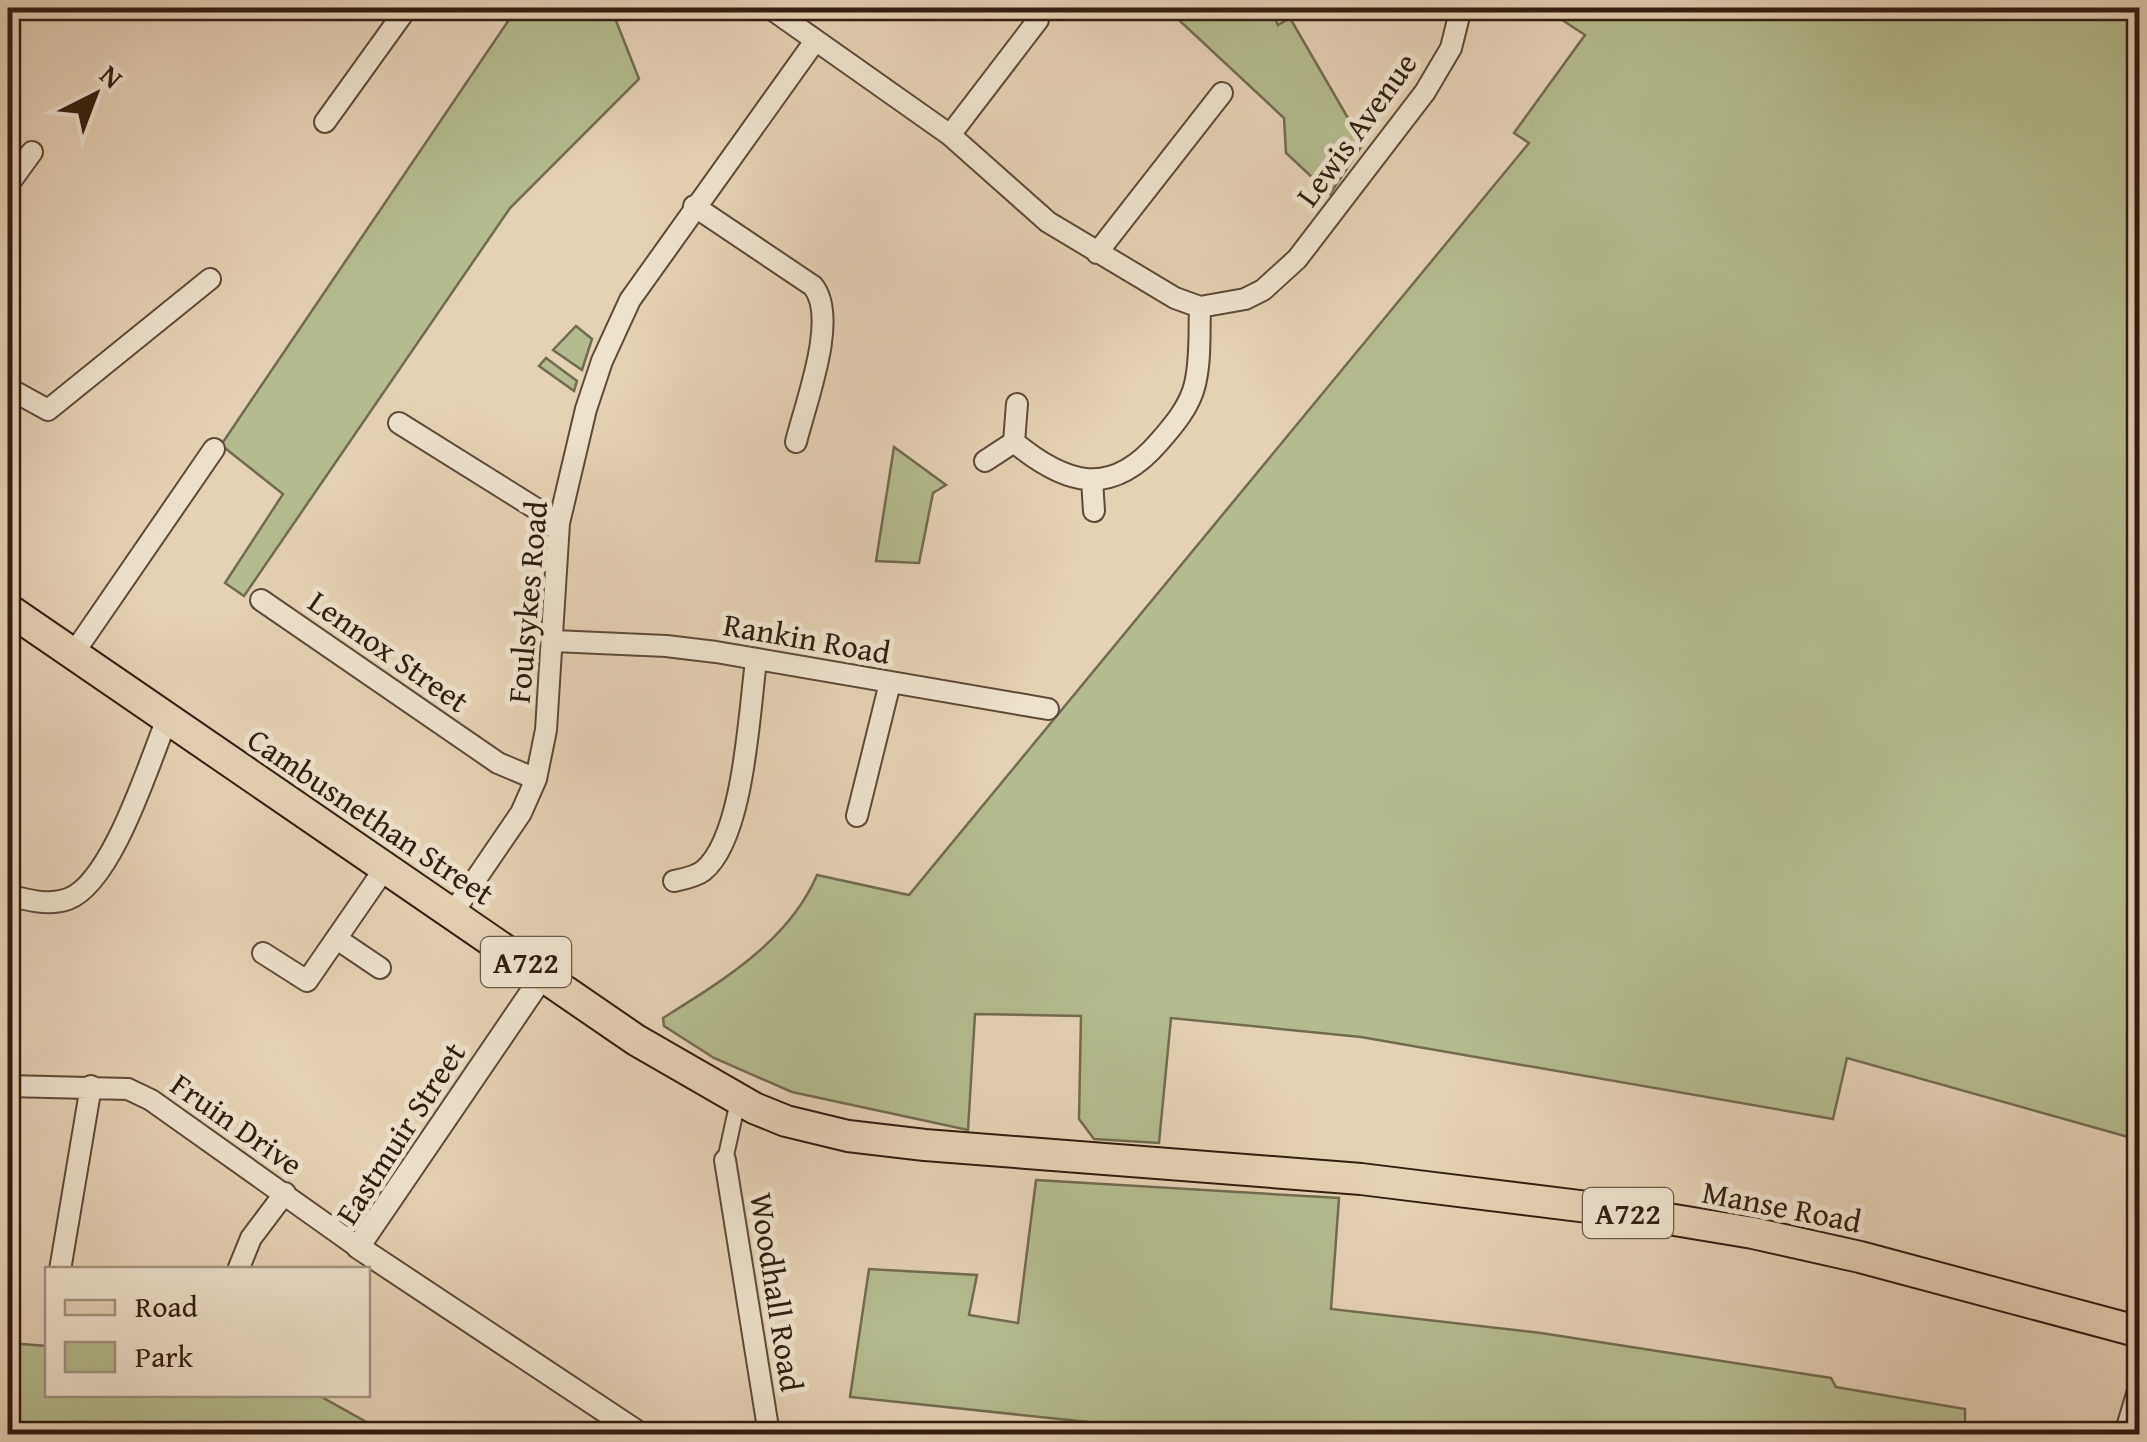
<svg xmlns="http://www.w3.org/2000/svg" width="2147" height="1442" font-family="'Gentium Book Plus',serif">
  <rect width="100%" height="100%" fill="#e4d2b4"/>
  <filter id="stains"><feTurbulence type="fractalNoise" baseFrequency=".002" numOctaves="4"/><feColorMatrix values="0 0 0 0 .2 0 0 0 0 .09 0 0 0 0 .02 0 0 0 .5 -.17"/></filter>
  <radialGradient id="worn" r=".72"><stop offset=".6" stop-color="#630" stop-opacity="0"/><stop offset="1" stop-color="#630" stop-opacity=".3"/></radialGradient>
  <path fill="#b4bc8d" stroke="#726c4f" stroke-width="2.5" d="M517,8H611L639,79L510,208L244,596L225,583L283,494L221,445Z
    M1166,8H1204L1212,15L1217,8H1270L1278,25L1290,18L1363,144L1330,194L1286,153L1284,118Z
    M1544,8H2139V1140L1847,1058L1833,1119L1361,1037L1171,1018L1159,1143L1094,1139L1079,1119L1081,1016L975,1014L968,1130L792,1092L714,1058L664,1026L663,1018C722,981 789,941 817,875L909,895L1529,143L1514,133L1585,35Z
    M576,326L592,339L582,370L553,350Z
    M546,358L577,381L574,391L539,366Z
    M894,447L946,485L933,493L919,563L876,561Z
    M1036,1180L1339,1198L1331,1309L1541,1333L1831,1378L1836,1387L1965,1409V1426L1981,1429L1980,1434H1138L1136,1427L850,1397L869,1269L977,1275L969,1315L1018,1323Z
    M8,1343L47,1346L48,1394L318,1395L388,1434H8Z"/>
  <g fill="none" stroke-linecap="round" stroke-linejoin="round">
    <defs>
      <path id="pedestrian" d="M725,1160L738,1101"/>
      <path id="minor" d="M770,8L950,135L1048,222L1175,298L1200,307L1245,299L1263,290L1297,259L1425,92L1451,48L1461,8
        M325,122L407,8
        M950,135L1038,20
        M8,185L32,152
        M694,206L813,286C839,318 805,404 796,442
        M1097,253L1222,93
        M8,388L48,410L210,279
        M1017,404L1014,442C1066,485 1111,498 1159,442C1174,425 1190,406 1195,384C1201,359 1199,332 1200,307
        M399,423L559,523
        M985,461L1014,442
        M1092,480L1094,511
        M261,600L498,763L536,779
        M554,641L666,646L716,652L1048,709
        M73,654L214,449
        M857,816L890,683
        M674,881C683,879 695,877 703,871C744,838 749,713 756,661
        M8,895C27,900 49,906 68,899C112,883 149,763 167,719
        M452,914L521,813L536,779L546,730L559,523L586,409L602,361L630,300L815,41
        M337,939L380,968
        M263,953L307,981L385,868
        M8,1086L128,1089L151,1100L358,1247
        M725,1160L769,1434
        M60,1270L91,1086
        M238,1270L251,1238L285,1193
        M2125,1434L2140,1384"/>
      <path id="tertiary" d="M544,974L358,1247L640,1434"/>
      <path id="primary" d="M8,609L636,1040L754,1108L786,1121L848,1136L925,1145L1361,1179L1620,1211L1753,1233L1860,1257L2140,1332"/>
    </defs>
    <use href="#pedestrian" stroke="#5d4a3a" stroke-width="18"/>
    <use href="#minor" stroke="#5d4a3a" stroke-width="24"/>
    <use href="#tertiary" stroke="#5d4a3a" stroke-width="26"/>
    <use href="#primary" stroke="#301d11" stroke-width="34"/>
    <use href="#pedestrian" stroke="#ede2ce" stroke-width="14"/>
    <use href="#minor" stroke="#ede2ce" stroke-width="20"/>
    <use href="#tertiary" stroke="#ede2ce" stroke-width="22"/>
    <use href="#primary" stroke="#e4d2b4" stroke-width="30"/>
  </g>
  <g text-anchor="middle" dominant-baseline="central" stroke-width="10" stroke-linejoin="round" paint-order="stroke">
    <g fill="#ede2ce" stroke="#69584a" stroke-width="2.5">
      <rect x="481" y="937" width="90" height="50" rx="8"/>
      <rect x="1583" y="1188" width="90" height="50" rx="8"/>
    </g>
    <g font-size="30" font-weight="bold" fill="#301d11">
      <text x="526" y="962">A722</text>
      <text x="1628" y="1213">A722</text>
    </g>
    <g font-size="32" fill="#301d11" stroke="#ede2ce">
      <text transform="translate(1356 129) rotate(-54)">Lewis Avenue</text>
      <text transform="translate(527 602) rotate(-85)">Foulsykes Road</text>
      <text transform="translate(807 638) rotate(10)">Rankin Road</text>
      <text transform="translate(389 651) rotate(35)">Lennox Street</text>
      <text transform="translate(371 816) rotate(34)">Cambusnethan Street</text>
      <text transform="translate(237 1124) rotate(35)">Fruin Drive</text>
      <text transform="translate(400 1133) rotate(-57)">Eastmuir Street</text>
      <text transform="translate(1782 1206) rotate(11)">Manse Road</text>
      <text transform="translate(777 1292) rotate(81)">Woodhall Road</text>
    </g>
  </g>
  <rect width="2147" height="1442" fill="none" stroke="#e4d2b4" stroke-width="40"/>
  <rect x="10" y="10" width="2127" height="1422" fill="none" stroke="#301d11" stroke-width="5"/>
  <rect x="20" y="20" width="2107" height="1402" fill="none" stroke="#301d11" stroke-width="2.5"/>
  <rect x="45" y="1267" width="325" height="130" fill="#ede2ce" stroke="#a19382" stroke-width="2.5"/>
  <rect x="65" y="1300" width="50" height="15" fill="#e4d2b4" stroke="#a19382" stroke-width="2.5"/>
  <text x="135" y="1317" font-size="30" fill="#301d11">Road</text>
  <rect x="65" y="1342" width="50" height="30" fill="#b4bc8d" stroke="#a19382" stroke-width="2.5"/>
  <text x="135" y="1367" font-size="30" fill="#301d11">Park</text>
  <g transform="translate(95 95) rotate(42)" stroke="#ede2ce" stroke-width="8" paint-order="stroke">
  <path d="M0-8L18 38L0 25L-18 38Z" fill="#301d11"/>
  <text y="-15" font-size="28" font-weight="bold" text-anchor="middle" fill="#301d11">N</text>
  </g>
  <rect width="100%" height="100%" filter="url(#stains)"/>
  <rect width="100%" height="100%" fill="url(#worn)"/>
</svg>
